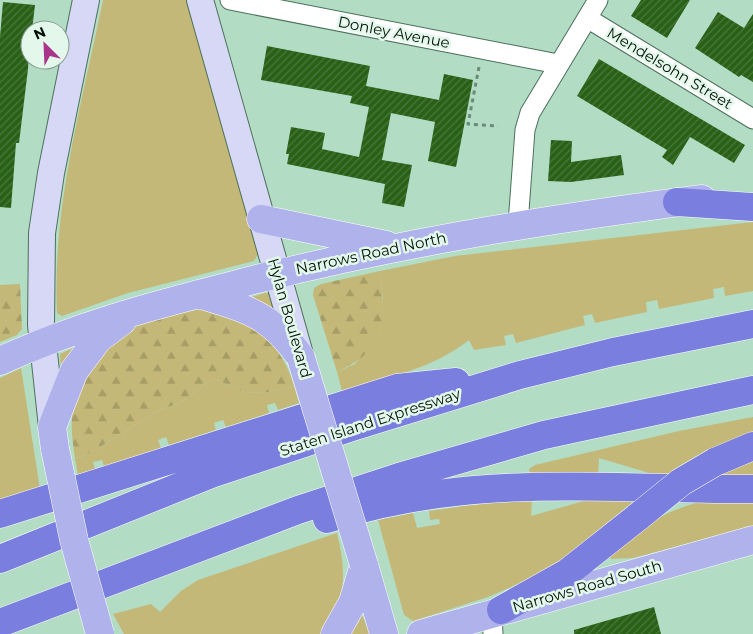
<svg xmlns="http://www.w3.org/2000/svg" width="753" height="634" font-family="Montserrat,sans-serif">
  <defs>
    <pattern id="forest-firs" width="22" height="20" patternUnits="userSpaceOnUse" patternTransform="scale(1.25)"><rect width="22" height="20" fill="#c4b878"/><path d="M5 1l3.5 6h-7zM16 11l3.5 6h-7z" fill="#a79d66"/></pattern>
    <pattern id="building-hatch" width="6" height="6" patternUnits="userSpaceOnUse" patternTransform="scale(1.25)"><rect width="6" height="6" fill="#286116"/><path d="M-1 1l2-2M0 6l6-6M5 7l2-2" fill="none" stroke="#4b763e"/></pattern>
  </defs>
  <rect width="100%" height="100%" fill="#b3dcc4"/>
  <path fill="#c4b878" d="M103,0H191L261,255L257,256L254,261L128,293L62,316L57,313C52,208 82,103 103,0Z
    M753,222V291L725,296L724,287L713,289L714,298L659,309L657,300L646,302L647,312L595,323L592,314L583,316L585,325L516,343L513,334L504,336L506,345L474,350L469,340C432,369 387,378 342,391L337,372L355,364L381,329L383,300L380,271L455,256Z
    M265,293H270L277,312L248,298Z
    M78,346L61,371L60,354Z
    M21,368L40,489L0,501V378Z
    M213,378L244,392L264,393L294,386L299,403L278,410L275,403L267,405L269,413L226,427L223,420L214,423L216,430L169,445L166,437L158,440L161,448L104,466L102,460L93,462L95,469L78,475L75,459L92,452L159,410L180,403Z
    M753,417V434C718,444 695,455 665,476H659L599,458L598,475H533L530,473L529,469L535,465L679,431Z
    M753,460V478H713Z
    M640,496L567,556L532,578L488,597L413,621L404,615L378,520L413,513L417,528L440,524L439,519L430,520L429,511L485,503L532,499L531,516L584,501Z
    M703,501L753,503V526L633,558L611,559L610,556C644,526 658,513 703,501Z
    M337,533C346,567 348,607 320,634H124L113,614L151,604L160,612L181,591L198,580Z
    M362,615L370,634H351Z"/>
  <path fill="url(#forest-firs)" d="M380,271C386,323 388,348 337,372L313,295L314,288L321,284Z
    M20,284L22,329L17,335L0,342V285Z
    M201,309C247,316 281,340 294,386L264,393L244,392L213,378L180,403L159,410L92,452L75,459C73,445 71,431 72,417C74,381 103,343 135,327C155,317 179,313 201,309Z"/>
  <path fill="url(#building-hatch)" d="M641,0H690L667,38L631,16Z
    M3,2L35,5L32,30H30L28,69L19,143H16L11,208L0,207V37Z
    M718,12L744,28L753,14V82L741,75L739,77L695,48Z
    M267,46L370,66L366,86L439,100L444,74L473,80L456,167L428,161L435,122L391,113L382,160L412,165L404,207L382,203L385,184L287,164L289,154H286L291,127L325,133L322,149L359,157L369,107L350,103L352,96L261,80Z
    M599,59L745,145L734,163L690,137L673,165L662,157L667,150L577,96Z
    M551,140L572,141L571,162L621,155L624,175L571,182L548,181Z
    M654,607L661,634H574V630Z"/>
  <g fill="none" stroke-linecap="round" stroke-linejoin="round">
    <defs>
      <path id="street" d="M230,0L558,64
        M587,18L753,119
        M518,224L525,130L530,113L598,0
        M492,613L493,634"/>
      <path id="secondary" d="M200,0L301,358
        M52,427L41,325L42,233L51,173L86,0"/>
      <path id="primary" d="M261,219L386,245
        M198,294C247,309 271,314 301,358
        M0,361C74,327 151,306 230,286C385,245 542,220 702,199
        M55,449L52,427L74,371L98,339L122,321
        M364,565L384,634
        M335,634L353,602L364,565
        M421,634L753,540"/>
      <path id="highway" d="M677,202L753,207
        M715,462L753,446
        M0,514L397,388L456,382
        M327,519C470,472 607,490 753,489
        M0,559L211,474L352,427L520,375L613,352L753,324
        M501,610L567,573L639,516
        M0,623L298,510L399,477L544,435L753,390"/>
    </defs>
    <use href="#street" stroke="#4b715b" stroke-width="21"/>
    <use href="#secondary" stroke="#4b715b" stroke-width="28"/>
    <use href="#primary" stroke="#fff" stroke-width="29"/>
    <use href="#highway" stroke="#fff" stroke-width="29"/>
    <path stroke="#6d8a79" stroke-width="3" stroke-dasharray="4 4" stroke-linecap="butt" d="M479,67L468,124L498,126"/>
    <use href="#street" stroke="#fff" stroke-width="19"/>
    <use href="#secondary" stroke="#d7d8f5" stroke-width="26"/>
    <use href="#primary" stroke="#afb2eb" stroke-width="28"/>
    <use href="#highway" stroke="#7a7ede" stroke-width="28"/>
    <defs>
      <path id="primary-bridge" d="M301,358L364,565
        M55,449L74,540L100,634"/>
      <path id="highway-bridge" d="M639,516L681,482L715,462"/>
    </defs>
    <use href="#primary-bridge" stroke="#fff" stroke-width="29" stroke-linecap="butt"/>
    <use href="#highway-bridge" stroke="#fff" stroke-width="29" stroke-linecap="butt"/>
    <use href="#primary-bridge" stroke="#afb2eb" stroke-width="28"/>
    <use href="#highway-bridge" stroke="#7a7ede" stroke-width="28"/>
  </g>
  <g text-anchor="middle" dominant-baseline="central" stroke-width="5" stroke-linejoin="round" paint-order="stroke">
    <g font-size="15" fill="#031009" stroke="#e3f8eb">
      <text transform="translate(394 32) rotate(11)">Donley Avenue</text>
      <text transform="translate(670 68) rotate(31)">Mendelsohn Street</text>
      <text transform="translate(371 253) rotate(-12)">Narrows Road North</text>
      <text transform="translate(290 318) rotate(74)">Hylan Boulevard</text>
      <text transform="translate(370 422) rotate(-18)">Staten Island Expressway</text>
      <text transform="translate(587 586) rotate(-16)">Narrows Road South</text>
    </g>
  </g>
  <g transform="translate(45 45) rotate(336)"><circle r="24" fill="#e3f8eb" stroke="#899b91"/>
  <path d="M0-4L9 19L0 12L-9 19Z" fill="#a9348c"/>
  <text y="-8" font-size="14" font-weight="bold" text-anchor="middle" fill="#031009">N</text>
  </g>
</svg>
